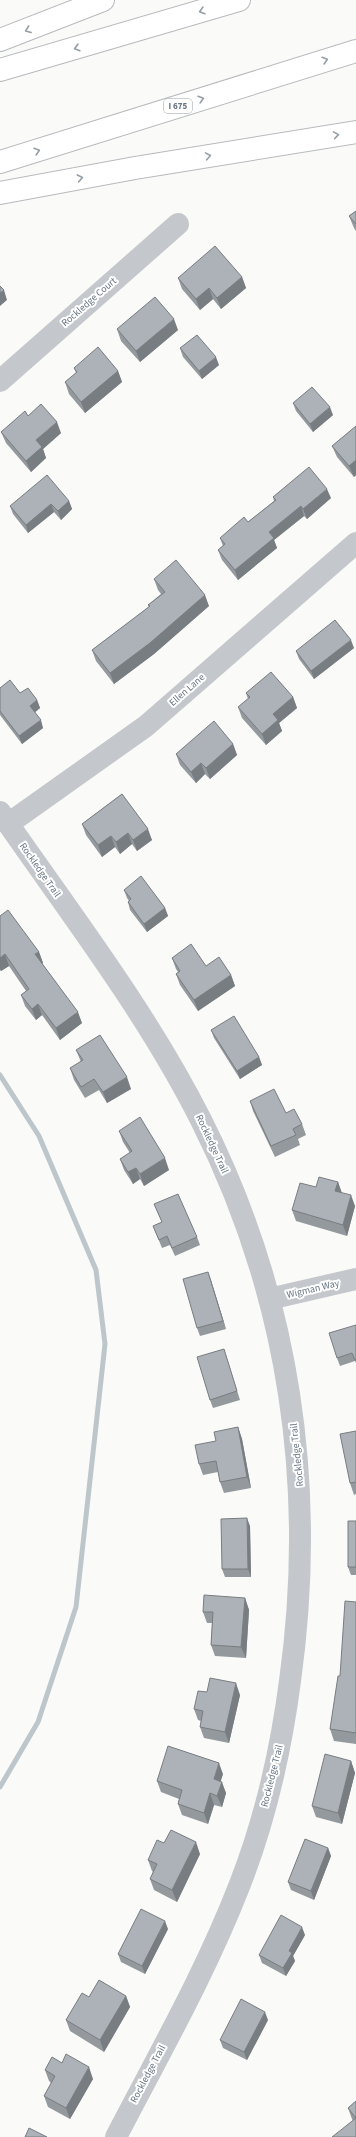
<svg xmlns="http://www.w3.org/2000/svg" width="356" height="2137" font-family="'Source Sans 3',sans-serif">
  <rect width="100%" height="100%" fill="#fafaf8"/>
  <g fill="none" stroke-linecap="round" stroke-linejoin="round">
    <path stroke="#bdc6ca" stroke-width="5" d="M0,1075L39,1136L96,1270L105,1344L76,1607L38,1722L0,1787"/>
    <defs>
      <path id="highway" d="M0,40L103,0
        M0,70L239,0
        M0,162L356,51
        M0,193L135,168L356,132"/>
    </defs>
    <use href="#highway" stroke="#b7babd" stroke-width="24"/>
    <path stroke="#c4c7cb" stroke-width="22" d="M0,381L178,224
      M0,812C69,912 146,1011 201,1120C290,1296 317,1487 290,1681C281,1750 265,1820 240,1884C206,1972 159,2054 116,2137
      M8,824L146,726L356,543
      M269,1299L356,1279"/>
    <use href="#highway" stroke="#fff" stroke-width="22"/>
  </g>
  <path fill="#94999e" d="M356,211V231L354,228L349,216Z
    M242,277L246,288L221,309L213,299L200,310L182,289L178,278Z
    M117,329L178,330L140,362L121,341Z
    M180,348L219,365L202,379L183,357Z
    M74,368L118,371L122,382L85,413L69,394L65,382L76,373Z
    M293,403L333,415L313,432L296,411Z
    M356,426V475L354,477L337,457L332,446Z
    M1,432L61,433L43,449L46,458L31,472L6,443Z
    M273,497L331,498L307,519L304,516L274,540L277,548L238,580L222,560L218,550L223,546L220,538L248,522L274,501Z
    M69,501L72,509L61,520L54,512L28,533L13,514L10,506Z
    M154,579L209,606L154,654L114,684L96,661L92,650L149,607L148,605L161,594L158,590Z
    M354,648L314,679L299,659L296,651Z
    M0,688L20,693L37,700L40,708L35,712L43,728L22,744L0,715Z
    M246,693L293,697L297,708L279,723L282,731L266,745L242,718L238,707L248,699Z
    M233,744L237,755L210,779L205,774L196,783L180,765L176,754Z
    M122,794L152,840L137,851L132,844L120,854L115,847L102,857L86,835L82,824Z
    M124,890L165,908L168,916L147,932L130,910L128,902L129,901L127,898Z
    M0,916L39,952L43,963L42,964L82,1023L60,1040L42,1015L36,1020L25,1006L21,995L26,991L9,966L1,971L0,970Z
    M172,958L206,966L231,975L235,986L198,1011L180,985L176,974L178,972L176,969Z
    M211,1030L259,1057L262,1065L240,1079L214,1038Z
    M76,1050L131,1089L107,1103L99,1090L85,1098L74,1080L70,1068L81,1062Z
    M250,1101L286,1113L302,1124L306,1135L298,1139L300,1145L275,1157L253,1111Z
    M119,1131L169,1170L144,1186L140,1179L133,1184L124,1170L120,1159L130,1153L123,1142Z
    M338,1182L341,1192L355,1206L347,1236L296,1221L292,1210L316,1187Z
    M154,1204L197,1237L200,1245L175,1256L170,1245L162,1248L153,1226L162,1222Z
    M208,1272L226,1329L200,1336L197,1328Z
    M356,1325V1363L355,1361L340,1366L337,1358Z
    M224,1349L240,1400L213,1408L210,1400Z
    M238,1427L242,1439L251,1488L224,1493L220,1482L218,1472L203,1475L199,1464L216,1441Z
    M356,1431V1494L354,1495L350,1483Z
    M356,1521V1575H351L348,1567Z
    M250,1526L251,1577H225L222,1569Z
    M245,1598L249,1610L246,1658L215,1656L211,1645L212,1623H207L203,1612Z
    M356,1602V1744L334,1741L330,1729L340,1676Z
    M240,1695L229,1743L204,1738L200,1727L201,1721L198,1720L194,1709Z
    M351,1761L355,1773L342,1824L316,1817L312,1806Z
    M223,1774L220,1781L226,1793L222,1807L214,1805L208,1824L182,1815L178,1804L179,1799L161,1792L157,1781Z
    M164,1843L200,1854L177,1902L154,1890L150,1879L153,1872L152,1871L148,1860Z
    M328,1848L331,1856L314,1900L291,1890L288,1882Z
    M168,1929L145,1974L121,1962L118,1954Z
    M305,1935L293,1956L295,1961L286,1976L262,1963L259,1955Z
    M126,1996L130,2007L104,2052L70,2031L66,2020L89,1997Z
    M268,2020L247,2060L223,2048L220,2040Z
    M62,2063L93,2079L70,2119L48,2107L44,2096L51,2083L49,2081L45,2070Z
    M356,2101V2137L353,2121L352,2119L348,2108Z"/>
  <path fill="#787d81" d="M242,277L246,288L221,309L217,298Z
    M209,288L213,299L200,310L196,299Z
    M4,290L7,300L0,306V293Z
    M174,319L178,330L140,362L136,351Z
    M216,357L219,365L202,379L199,371Z
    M118,371L122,382L85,413L81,402Z
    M330,407L333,415L313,432L310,424Z
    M57,422L61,433L43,449L46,458L31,472L26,461L36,440Z
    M356,460V475L354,477L349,466Z
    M327,489L331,498L307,519L303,509Z
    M69,501L72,509L61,520L58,511Z
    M51,504L54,512L28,533L26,525Z
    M301,506L304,516L274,540L277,548L238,580L235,570L269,532Z
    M205,595L209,606L154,654L114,684L110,673Z
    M351,640L354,648L314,679L311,671Z
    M293,697L297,708L279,723L282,731L266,745L262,734L273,714Z
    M37,700L40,708L33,714L30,706Z
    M41,720L43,728L22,744L19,736Z
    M233,744L237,755L210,779L206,768Z
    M201,763L205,774L196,783L191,772Z
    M148,829L152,840L137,851L133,840Z
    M128,833L132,844L120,854L116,842Z
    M111,836L115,847L102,857L98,845Z
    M165,908L168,916L147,932L144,924Z
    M39,952L43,963L40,966L35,954Z
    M5,954L9,966L1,971L0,969V958Z
    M231,975L235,986L198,1011L194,1000Z
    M38,1004L42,1015L36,1020L32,1009Z
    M78,1012L82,1023L60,1040L56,1028Z
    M259,1057L262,1065L240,1079L237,1071Z
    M127,1077L131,1089L107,1103L103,1092Z
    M165,1158L169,1170L144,1186L140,1174Z
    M136,1168L140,1179L133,1184L128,1172Z
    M338,1182L342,1193L335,1191Z
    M351,1195L355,1206L347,1236L343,1225Z
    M208,1272L211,1280L226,1329L223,1321Z
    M238,1427L242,1439L251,1488L247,1477Z
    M247,1518L250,1526L251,1577L248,1569Z
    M245,1598L249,1610L246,1658L241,1647Z
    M236,1683L240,1695L229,1743L225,1732Z
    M351,1761L355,1773L342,1824L338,1813Z
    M219,1763L223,1774L218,1790L214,1779Z
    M222,1782L226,1793L222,1807L217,1796Z
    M210,1793L214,1805L208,1824L204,1813Z
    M196,1842L200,1854L177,1902L172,1890Z
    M328,1848L331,1856L314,1900L311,1891Z
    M165,1921L168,1929L145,1974L142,1966Z
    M302,1927L305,1935L293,1956L295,1961L286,1976L283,1968L289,1951Z
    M126,1996L130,2007L104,2052L100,2040Z
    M265,2012L268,2020L247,2060L244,2052Z
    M89,2067L93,2079L70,2119L66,2108Z"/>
  <path fill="#acb2b8" stroke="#787d81" d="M356,211V224L349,216Z
    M215,246L242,277L217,298L209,288L196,299L178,278Z
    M0,286L4,290L0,293Z
    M155,297L174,319L136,351L117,329Z
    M197,335L216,357L199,371L180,348Z
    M98,347L118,371L81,402L65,382L77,372L74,368Z
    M312,387L330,407L310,424L293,403Z
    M41,404L57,422L36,440L42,447L26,461L1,432L25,411L28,416Z
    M356,426V460L349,466L332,446Z
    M309,467L327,489L303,509L301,506L269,532L274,538L235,570L218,550L225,544L220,538L244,517L248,522L276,500L273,497Z
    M47,475L69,501L58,511L51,504L26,525L10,506Z
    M176,560L205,595L150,643L110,673L92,650L150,606L148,605L165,592L154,579Z
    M335,620L351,640L311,671L296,651Z
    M271,672L293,697L273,714L278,720L262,734L238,707L250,697L246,693Z
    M10,680L20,693L28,688L37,700L30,706L41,720L19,736L0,711V688Z
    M214,721L233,744L206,768L201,763L191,772L176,754Z
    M122,794L148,829L133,840L128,833L116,842L111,836L98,845L82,824Z
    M141,876L165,908L144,924L128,902L131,899L124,890Z
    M8,910L39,952L35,954L78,1012L56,1028L38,1004L32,1009L21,995L29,989L5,954L0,958V916Z
    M191,944L206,966L219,957L231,975L194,1000L176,974L180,971L172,958Z
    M234,1016L259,1057L237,1071L211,1030Z
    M100,1035L127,1077L103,1092L94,1079L81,1087L70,1068L83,1060L76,1050Z
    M274,1089L286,1113L294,1109L302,1124L293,1129L296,1135L271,1146L250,1101Z
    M140,1117L165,1158L140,1174L136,1168L128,1172L120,1159L132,1151L119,1131Z
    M319,1177L338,1182L335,1191L351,1195L343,1225L292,1210L300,1183L316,1187Z
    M178,1194L197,1237L172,1248L167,1236L159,1240L153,1226L162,1222L154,1204Z
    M208,1272L223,1321L197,1328L183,1279Z
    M356,1325V1360H355L352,1353L337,1358L329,1333Z
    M224,1349L237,1391L210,1400L197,1357Z
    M238,1427L247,1477L220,1482L216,1461L199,1464L195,1445L216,1441L214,1432Z
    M356,1431V1482L350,1483L340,1434Z
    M247,1518L248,1569H222L221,1519Z
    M348,1521H356V1567H348Z
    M204,1595L245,1598L241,1647L211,1645L213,1612H203Z
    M345,1601L356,1602V1733L330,1729L338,1676H340Z
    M210,1678L236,1683L225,1732L200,1727L203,1711L194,1709L198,1691L207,1692Z
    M168,1746L219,1763L214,1779L222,1782L217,1796L210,1793L204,1813L178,1804L182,1790L157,1781Z
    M325,1754L351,1761L338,1813L312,1806Z
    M171,1830L196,1842L172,1890L150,1879L157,1864L148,1860L157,1840L164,1843Z
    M305,1839L328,1848L311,1891L288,1882Z
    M141,1909L165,1921L142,1966L118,1954Z
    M281,1915L302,1927L289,1951L292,1953L283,1968L259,1955Z
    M99,1980L126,1996L100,2040L66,2020L82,1993L89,1997Z
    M241,1999L265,2012L244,2052L220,2040Z
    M66,2054L89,2067L66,2108L44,2096L55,2076L45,2070L52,2057L62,2063Z
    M356,2101V2137H332L356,2118L348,2108Z
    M29,2128L47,2137H25Z"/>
  <defs><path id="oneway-chevron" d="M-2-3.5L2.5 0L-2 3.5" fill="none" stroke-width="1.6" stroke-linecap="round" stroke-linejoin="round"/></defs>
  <g stroke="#959ea6">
    <use href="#oneway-chevron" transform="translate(202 11) rotate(164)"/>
    <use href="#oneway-chevron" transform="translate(28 30) rotate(159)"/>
    <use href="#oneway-chevron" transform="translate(77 48) rotate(164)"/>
    <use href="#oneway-chevron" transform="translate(325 60) rotate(-17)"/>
    <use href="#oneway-chevron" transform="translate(201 99) rotate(-17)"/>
    <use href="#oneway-chevron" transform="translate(336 135) rotate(-9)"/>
    <use href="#oneway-chevron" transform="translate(37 151) rotate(-17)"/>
    <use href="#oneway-chevron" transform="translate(208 156) rotate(-10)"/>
    <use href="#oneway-chevron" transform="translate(80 178) rotate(-11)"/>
  </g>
  <g text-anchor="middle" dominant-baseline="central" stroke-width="4" stroke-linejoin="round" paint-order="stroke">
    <rect fill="#fff" stroke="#959ea6" stroke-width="1" x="164" y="99" width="28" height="14" rx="3"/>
    <g font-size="9" font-weight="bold" fill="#677480">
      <text x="178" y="106">I 675</text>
    </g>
    <g font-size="10" fill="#677480" stroke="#fff">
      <text transform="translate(89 302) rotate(-41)">Rockledge Court</text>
      <text transform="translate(187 690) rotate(-41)">Ellen Lane</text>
      <text transform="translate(40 870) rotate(55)">Rockledge Trail</text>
      <text transform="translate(212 1144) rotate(65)">Rockledge Trail</text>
      <text transform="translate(313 1289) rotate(-13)">Wigman Way</text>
      <text transform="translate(297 1455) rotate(-96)">Rockledge Trail</text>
      <text transform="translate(272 1776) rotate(-76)">Rockledge Trail</text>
      <text transform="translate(148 2074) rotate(-62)">Rockledge Trail</text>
    </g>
  </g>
</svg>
